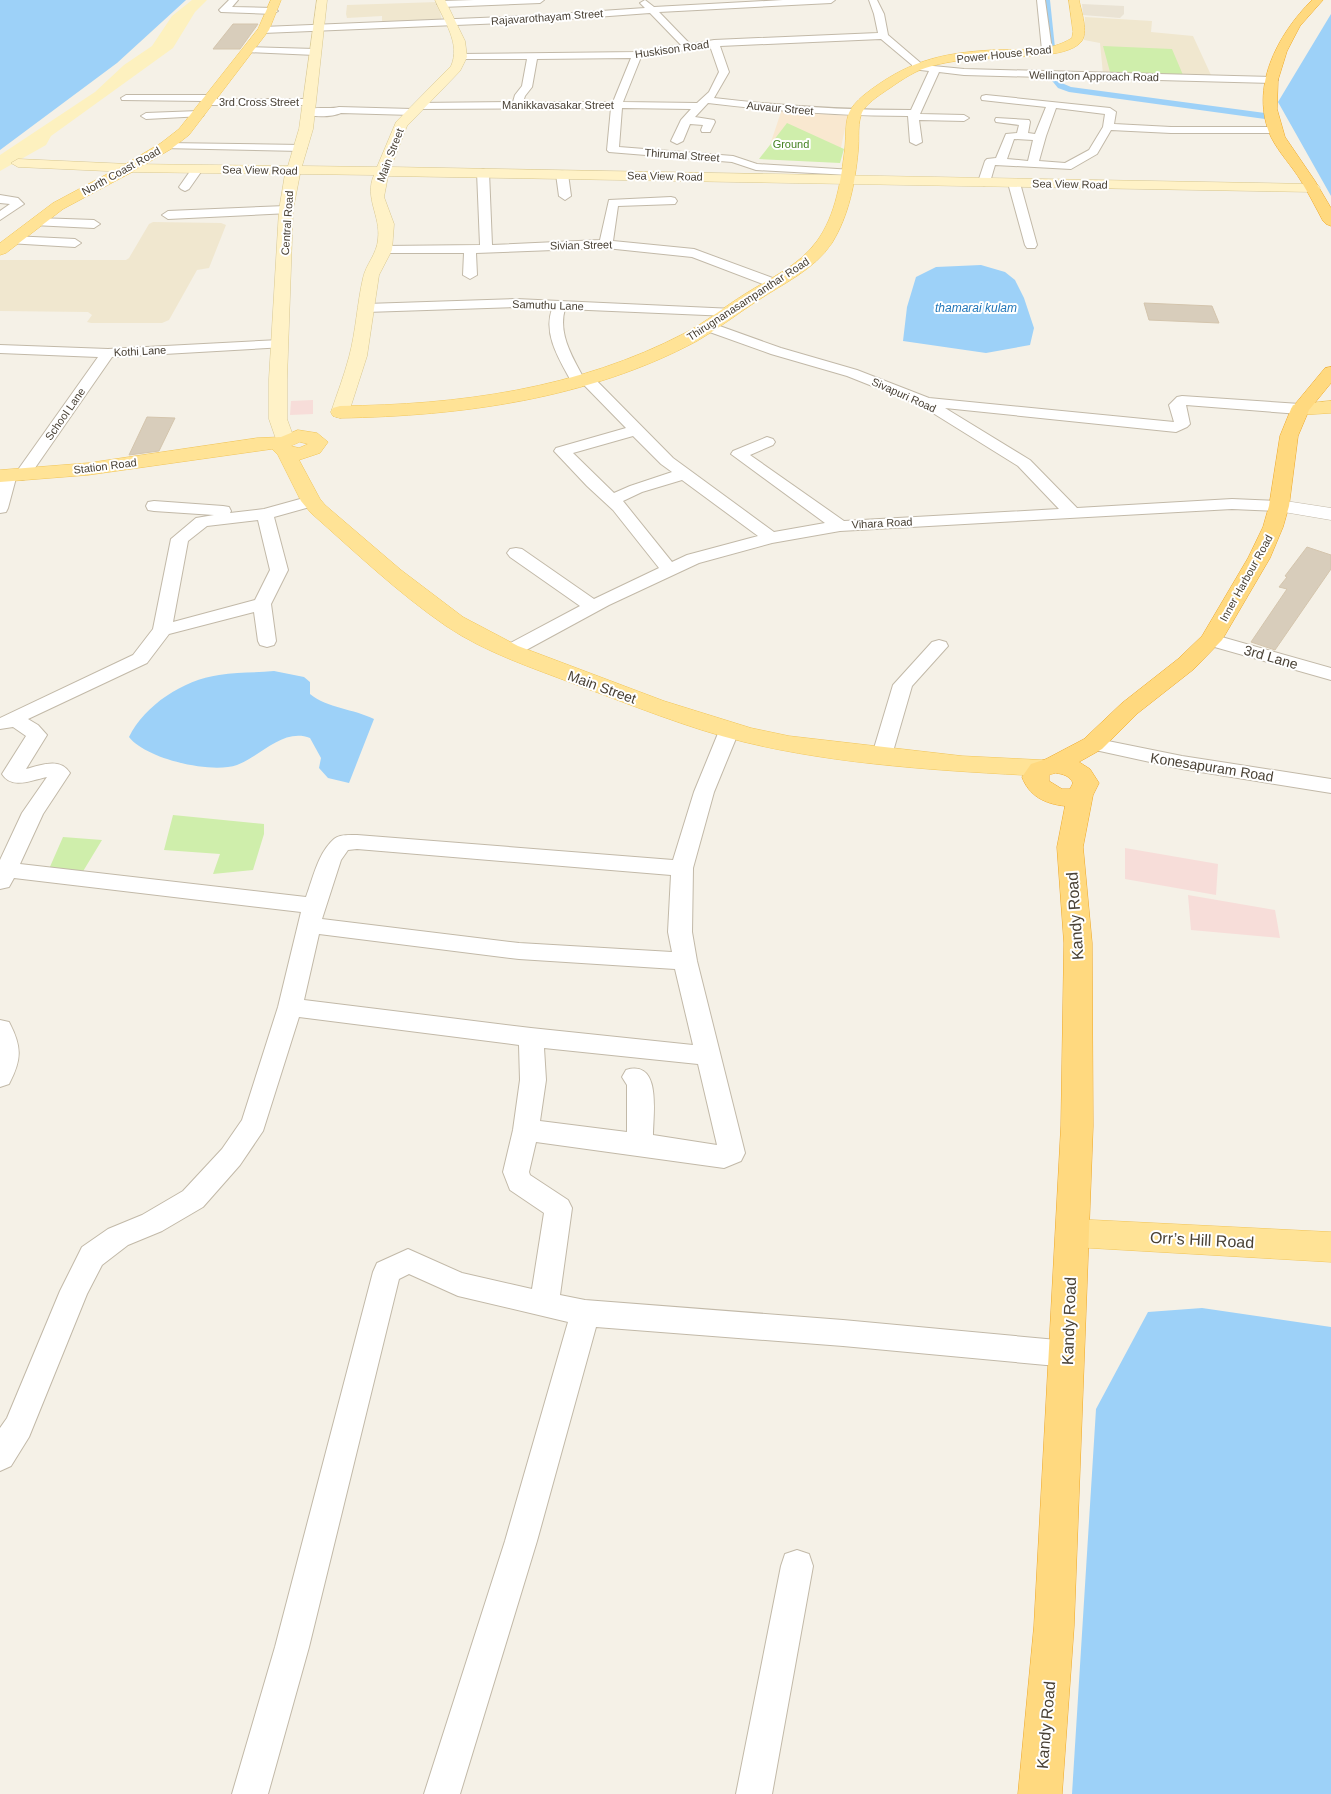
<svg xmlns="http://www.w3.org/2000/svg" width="1331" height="1794" font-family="Arial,sans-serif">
  <rect width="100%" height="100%" fill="#f5f1e7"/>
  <path fill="#eae3d4" d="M1082,4L1124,6V14L1120,18L1083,15Z"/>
  <path fill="#f9e8d0" d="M782,109L848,114L838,162L766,157Z"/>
  <path fill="#f0e7cf" d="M438,2L442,22L382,25V16L347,18L346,14L347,5Z
    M1085,17L1152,21L1151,32L1193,36L1211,75L1103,74L1100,43L1084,40Z
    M153,222L221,223L226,225L209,268L197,270L169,320L162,323H91L87,322L92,315L88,312L0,311V260H126L129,258L149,224Z"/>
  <path fill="#f7ddd9" d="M313,400V414L290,415L291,401Z
    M1125,848L1218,864L1216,895L1125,879Z
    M1188,895L1275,910L1280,938L1191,930Z"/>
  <path fill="#cfeeab" d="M1103,46L1172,49L1183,75L1110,72Z
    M787,123L844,149L840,163L759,159Z
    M173,815L264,824V834L253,870L213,874L220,854L164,850Z
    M63,837L102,840L82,873L49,869Z"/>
  <path fill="#fdf1bf" d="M192,0H207L195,12L173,48L51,136L46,145L0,171V155L95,92L124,65L152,46L172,16Z"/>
  <path fill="#9dd1f8" d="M0,0H186L117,63L0,150Z
    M1331,14V196L1278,102Z
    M981,265L1005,272L1015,280L1024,298L1034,328L1030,345L986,353L903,341L907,307L916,277L936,267Z
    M274,671L304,677L310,682V694C327,708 354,709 374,719L349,783L328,778L319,768L321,758L310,738C283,728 261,756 237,765C211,774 146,759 129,737C145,705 183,680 219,675C237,672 256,673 274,671Z
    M1202,1308L1331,1327V1794H1072L1096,1409L1148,1312Z"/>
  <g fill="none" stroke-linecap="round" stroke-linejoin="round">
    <path fill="#9dd1f8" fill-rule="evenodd" d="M1042,0H1050L1055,48L1051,50L1047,48Z
      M1053,74L1064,84L1071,87L1265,113L1269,116L1265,119L1069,92L1058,88L1049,77Z"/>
  </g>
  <path fill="#d8cdbb" stroke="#d4c5ad" d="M233,24H258L240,49H213Z
    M1144,303L1212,306L1219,323L1149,320Z
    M147,417L175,418L159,451L129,455Z
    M1307,547L1331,555V569L1275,650L1251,642L1287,589L1279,587L1287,577L1285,576Z"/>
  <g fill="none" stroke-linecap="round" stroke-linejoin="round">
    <defs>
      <path id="minor" d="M229,0H238L232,7L273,8L278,11L273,14L221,12L219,10Z
        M474,0H544L540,3L442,7L437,4L442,1Z
        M645,0L654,7L783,0H835L831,3L659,12L690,44L714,40L878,33L874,14L869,0H877L884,14L888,35L923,65L964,69L1273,77L1278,80L1273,83L964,75L939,72L920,114L964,115L969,118L964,121L919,120L922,142L916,145L910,142L908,116C841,116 775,111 708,103L695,117L714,120L715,122L710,132H702L701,130L703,125L690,124L683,141L677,144L671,141L681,120L691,109L622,108L619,147L733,156L757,164L853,170L855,172L849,175L756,170L732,162L609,152L607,150L611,108L418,109L413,106L418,103L513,102L515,95L522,86L527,59H458L456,57L461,54L637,52L681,45L650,13L528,22L263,33L258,30L263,27L528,16L645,8L640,3ZM881,39L912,65V69L929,71L911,110C845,110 780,106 714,98L729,72L720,46ZM710,46L719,72L709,92L697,103L623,102L641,57ZM631,58L613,102H523L525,96L532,87L537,59Z
        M1037,0H1045L1052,50L1047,53L1042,50Z
        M249,47L315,49L320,52L315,55L246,52V48Z
        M126,95H212L216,96L217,99H309L314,102L309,105H208L204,104L203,101L122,100L121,98Z
        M986,95L1110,108L1116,112L1114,124L1171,127H1275L1280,130L1275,133H1171L1111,130L1097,154L1071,169L995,165L990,182L984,186L978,182L985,161L987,159L996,158L1006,134L1017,133L1019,125L996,122L995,120L996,118L1029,120L1030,122L1028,133L1035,134L1046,107L982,100L981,98L982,96ZM1056,108L1105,114L1103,127L1089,150L1065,163L1039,161L1046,136ZM1014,139L1033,140L1028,161L1007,159Z
        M339,107L412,109L417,112L412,115L341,113C332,117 310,118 303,112C311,105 328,110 339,107Z
        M199,111L204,114L203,116L146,119L141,116L146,113Z
        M166,143L301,145L307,148L301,151L162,148L160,146L162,144Z
        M197,166L203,169L189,189L185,191L181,189L179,187L193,167Z
        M483,169L489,172L492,245L600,240L609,200L671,197L675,198L677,201L675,204L618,206L613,241L694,249L778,280L780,283L778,286H768L692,257L606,248L476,253L477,275L470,279L463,275L464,253H379L378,250L384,246L480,245L477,172Z
        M562,171L568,174L571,196L565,200L559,196L556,174Z
        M1014,179L1020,183L1037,245L1035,248H1027L1025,245L1008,183Z
        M0,195L18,198L24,204L0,220V211L10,204L0,203Z
        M286,206L292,210L290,213L168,219L162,215L168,211Z
        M37,218L94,220L100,224L94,228L33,225L31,222L33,219Z
        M12,236L75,239L81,243L75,247L8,243L6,240Z
        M516,299L734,309L736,312L729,316L565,309C558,332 571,355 582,375H591L673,458L774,532L825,523L731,454L733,451L767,437L773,439L775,442L773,445L750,455L844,521L1059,509L1018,466L920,405L847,376L771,354L704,330L702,327L704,324H714L781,348L857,370L929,398L1174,422L1169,405L1177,397L1182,396L1300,404L1305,406L1308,409L1305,412L1300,414L1186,405L1190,424L1187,427L1176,432L945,408L1030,460L1077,508L1232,499L1279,501L1285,502L1287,506L1285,510L1279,511L1232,509L840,531L772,543L699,563L609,605L517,655L510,657L503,655L501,651L503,647L580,606L510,557L507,553L510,549L516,548L522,549L594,599L659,568L613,510L587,486L554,451L556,448L626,428L583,384H573L571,381C559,359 543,334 552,309L516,307L366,312L359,308L366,304ZM633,436L661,464L672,472L630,486L614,493L573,453ZM682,480L758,536L687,555L672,562L623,501L642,492Z
        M280,340L285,341L287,344L285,347L112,357L28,478L22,480L16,478L8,508L6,512L0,513V476L2,473L8,471L15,474L98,357L0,353V345L108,349Z
        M311,496L317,497L319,501L317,505L274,517L288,570L271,604L276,641L274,645L267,647L260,645L258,641L254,612L169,634L147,663L28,719L38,725L47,735L26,769C41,765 60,757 70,773L43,814L20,864L306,897C313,878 318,853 334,839C339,834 350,835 357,835L673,860L694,792L719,731L722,727L729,725L736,727L739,731L714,792L693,868L692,932L697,961L745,1153L741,1161L724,1168L536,1142L529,1172L530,1175L568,1200L572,1208L560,1295L585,1300L843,1320L1068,1341L1078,1345L1083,1354L1078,1363L1068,1367L843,1346L596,1327L537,1541L460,1794H424L505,1541L568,1322L458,1296L409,1274L399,1279L309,1647L268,1794H232L275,1647L373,1272L377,1263L408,1249L462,1273L532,1289L544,1213L510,1190L503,1172L513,1130L520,1080L519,1045L299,1017L263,1131L240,1165L203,1207L162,1231L128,1245L102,1265L87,1294L29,1437L11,1466L0,1471V1428L7,1418L60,1291L82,1247L108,1229L142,1215L183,1191L222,1149L242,1120L278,1007L301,912L14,878L9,887L0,889V860L22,813L47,777C32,780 12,790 2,774L26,736L13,727L0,729V718L133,655L153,629L171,539L196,518L214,515L154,511L148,510L146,506L148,502L154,501L223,506L229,507L231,511L230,513L264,509ZM258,520L270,570L255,600L173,622L188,541L207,526ZM357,849L671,875L668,932L672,952L519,943L322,919L341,860L348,850ZM319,934L519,959L675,969L693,1045L531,1028L304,1000ZM544,1048L698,1064L717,1145L653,1135C653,1114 662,1059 626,1070L622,1077L627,1085V1132L540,1121L546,1080Z
        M1211,634L1331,668V680L1204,644L1202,640L1204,636Z
        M939,640L946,642L948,646L912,686L892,755L889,760L882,761L875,760L872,755L893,685L932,642Z
        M1093,738L1182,756L1331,779V793L1182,769L1086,748L1083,744L1086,740Z
        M0,1020L9,1022C22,1047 22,1059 9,1084L0,1087Z
        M797,1550L809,1554L813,1566L772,1794H736L781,1566L785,1554Z"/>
      <path id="tertiary" d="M1279,500L1331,508V520L1272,510L1269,506L1272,502Z"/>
      <path id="secondary" d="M317,0H327L313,129L302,166L377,167L396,122L451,66C461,44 444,21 435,0H445L465,41L467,57L460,71L407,126L391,167L1313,184L1318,185L1320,188L1318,191L1313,192L388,176L384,197L394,224L392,250L379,275L367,356L349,412L347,416L340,418L333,416L331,412C337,394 344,376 349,357C356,331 357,304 363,278C366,264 377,254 378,239C381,216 364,198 374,175L300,174L293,210L287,379V419L295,441L292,445L285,447L278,445L269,419V379L279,210L285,174L129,172L18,167L11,163L18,159L129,164L288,166L299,129Z"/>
      <path id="primary" d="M271,0H281L269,30L189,135L171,149L134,171L63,209L6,253L0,255V243L53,203L124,165L161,143L179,129L258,29Z
        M1069,0H1079C1081,11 1089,33 1081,42C1067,59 1010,56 989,58C970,59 950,61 932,66C916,70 903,79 890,88C881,94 870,101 864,109C856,121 860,139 858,152C855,183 849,215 832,243C814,270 784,283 757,301C737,314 718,329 697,341C589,399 461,416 340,418L333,416L331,412L333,408L340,406C458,405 578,389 685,333C706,322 724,307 745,294C770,278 799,266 817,241C836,215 841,180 845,148C846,138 845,126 848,116C850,108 857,101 864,95C906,62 939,53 993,50C1019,49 1049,53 1072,38L1073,32Z
        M1331,401V413L1300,415L1293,413L1291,409L1293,405Z
        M298,430L317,433L328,442L320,453L299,460L320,499L325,505L401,570L463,617L518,646L664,701L751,728L789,736L962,756L1042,760L1051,762L1055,768L1051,774L1042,776C945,771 839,765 744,742C687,728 632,705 577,685C533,668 486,653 446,626C398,593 355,552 311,513L301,501L278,455L272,449L88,475L0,482V470L88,463L257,438L281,437ZM300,442L308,444L299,448L291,446Z
        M1073,1219L1331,1232V1262L1073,1247L1061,1243L1056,1233L1061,1223Z"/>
      <path id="trunk" d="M1312,0H1323L1300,26L1287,51L1278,80L1277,109L1285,137L1315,181L1331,208V226L1326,224L1323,221C1316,208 1309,194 1301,181C1292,166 1279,153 1271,137C1249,88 1277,35 1312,0Z
        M1331,367V383L1309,410L1298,436L1289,506L1283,527L1270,558L1222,640L1194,669L1138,713L1102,749L1079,762L1090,769L1099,783L1093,795L1083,847L1092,943L1093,1126L1074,1626L1062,1794H1018L1034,1626L1061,1126L1064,943L1057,847L1065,806C1045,804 1029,796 1022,777L1031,764L1046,759L1084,739L1122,703L1178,659L1202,636L1248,558L1263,527L1269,506L1280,436L1291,409L1325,368ZM1056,773C1063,774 1070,776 1073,783L1070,789H1062L1049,781V775Z"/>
    </defs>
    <use href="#minor" stroke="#c2b9a8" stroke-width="2"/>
    <use href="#tertiary" stroke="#c2b9a8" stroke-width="1"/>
    <use href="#secondary" stroke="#d9c891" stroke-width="1"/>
    <use href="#primary" stroke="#f1c559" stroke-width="1"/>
    <use href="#trunk" stroke="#eea828" stroke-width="1"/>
    <use href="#minor" fill="#fff" fill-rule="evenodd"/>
    <use href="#tertiary" fill="#fff" fill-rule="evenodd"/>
    <use href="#secondary" fill="#fff2c7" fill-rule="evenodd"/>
    <use href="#primary" fill="#ffe396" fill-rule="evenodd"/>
    <use href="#trunk" fill="#ffd97f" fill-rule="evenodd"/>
  </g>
  <g text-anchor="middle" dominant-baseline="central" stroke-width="4" stroke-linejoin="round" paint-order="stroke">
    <g font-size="11" fill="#494135" stroke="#fff">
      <text transform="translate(547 17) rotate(-4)">Rajavarothayam Street</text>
      <text transform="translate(672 49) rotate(-8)">Huskison Road</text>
      <text transform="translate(1004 54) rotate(-6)">Power House Road</text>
      <text transform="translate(1094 76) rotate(1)">Wellington Approach Road</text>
      <text x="259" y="102">3rd Cross Street</text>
      <text x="558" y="105">Manikkavasakar Street</text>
      <text transform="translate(780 108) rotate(5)">Auvaur Street</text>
      <text transform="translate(390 155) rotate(-69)">Main Street</text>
      <text transform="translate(682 155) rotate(4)">Thirumal Street</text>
      <text transform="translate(260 170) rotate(1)">Sea View Road</text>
      <text transform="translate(121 171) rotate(-29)">North Coast Road</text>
      <text transform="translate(665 176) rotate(1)">Sea View Road</text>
      <text transform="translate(1070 184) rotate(1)">Sea View Road</text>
      <text transform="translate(287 223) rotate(-86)">Central Road</text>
      <text transform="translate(581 245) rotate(-1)">Sivian Street</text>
      <text transform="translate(748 299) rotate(-33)">Thirugnanasampanthar Road</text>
      <text transform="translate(548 305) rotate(2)">Samuthu Lane</text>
      <text transform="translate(140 351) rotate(-3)">Kothi Lane</text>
      <text transform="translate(904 395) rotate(24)">Sivapuri Road</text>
      <text transform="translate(65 414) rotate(-55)">School Lane</text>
      <text transform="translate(105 466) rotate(-7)">Station Road</text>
      <text transform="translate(882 523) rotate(-3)">Vihara Road</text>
      <text transform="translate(1246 578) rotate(-61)">Inner Harbour Road</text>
    </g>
    <g font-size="11" fill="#448221" stroke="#fff">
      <text x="791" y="144">Ground</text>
    </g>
    <g font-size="12" font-style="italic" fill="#2176b8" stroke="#fff">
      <text x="976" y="308">thamarai kulam</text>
    </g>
    <g font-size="14" fill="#494135" stroke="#fff">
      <text transform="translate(1271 657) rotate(16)">3rd Lane</text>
      <text transform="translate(602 687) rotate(20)">Main Street</text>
      <text transform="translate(1212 767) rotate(9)">Konesapuram Road</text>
    </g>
    <g font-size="16" fill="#494135" stroke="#fff">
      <text transform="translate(1075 916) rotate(-94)">Kandy Road</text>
      <text transform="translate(1202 1240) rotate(3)">Orr’s Hill Road</text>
      <text transform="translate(1069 1321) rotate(-88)">Kandy Road</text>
      <text transform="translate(1046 1725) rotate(-85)">Kandy Road</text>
    </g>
  </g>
</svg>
